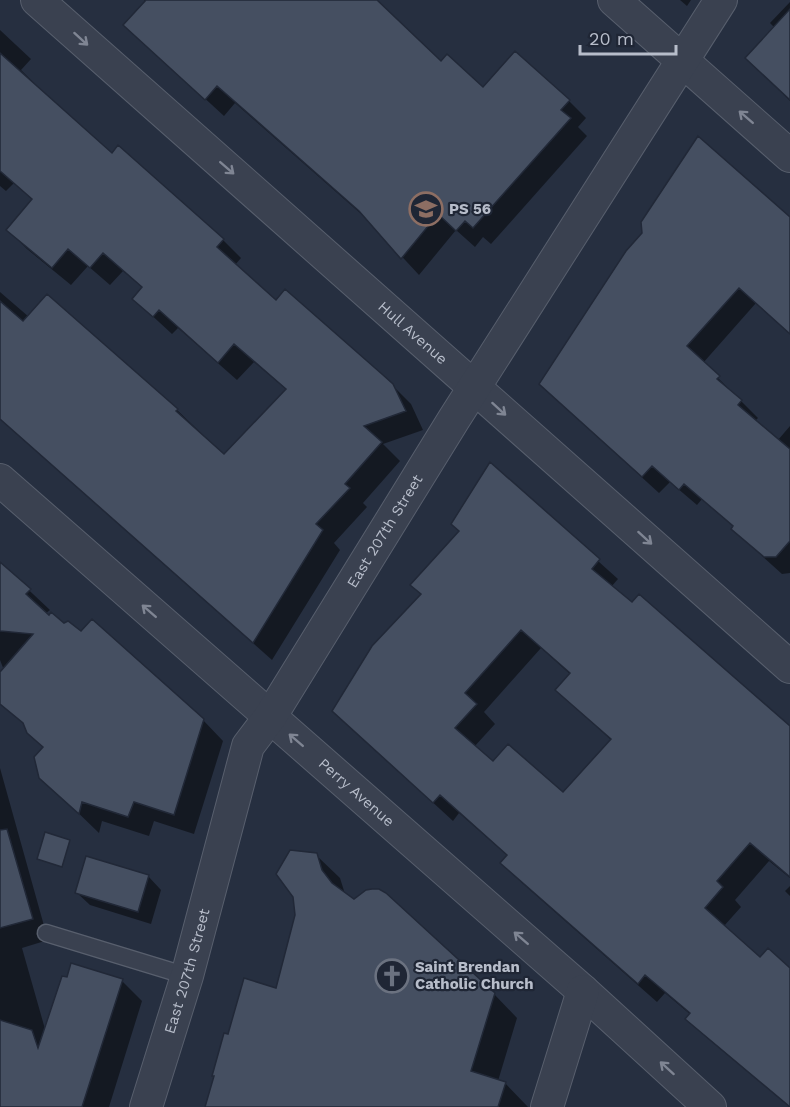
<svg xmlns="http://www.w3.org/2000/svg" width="790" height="1107" font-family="'Work Sans',sans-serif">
  <rect width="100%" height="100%" fill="#262f40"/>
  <path fill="#0007" fill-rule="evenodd" d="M144,0H374L441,63L483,89L569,101L586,118L578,127L587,136L491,244L483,237L475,247L456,230L419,275L368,220L235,103L224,116L125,25L146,2Z
    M680,0H691L687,6Z
    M790,2V101L747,58L775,28L770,23Z
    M0,30L31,59L21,70L44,93L112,155L223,240L241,258L235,265L276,302L392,385L411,404L423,430L383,444L400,461L363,503L367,507L334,543L340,550L272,660L0,419V292L29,317L47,297L177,410L225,456L287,390L254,362L237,380L178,328L172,334L134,299L143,288L123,271L110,285L88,266L71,285L27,249L8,230L33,200L14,183L6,191L0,186Z
    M790,219V334L756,303L703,363L758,418L755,421L778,440L790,426V573L782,574L750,545L733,528L734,527L702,499L697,505L670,482L659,493L558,401Z
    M491,465L618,579L611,587L790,728V878L769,861L735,900L741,907L724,926L760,959L790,970V1107L706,1037L687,1019L691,1015L665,993L657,1002L521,882L502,863L508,856L459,813L453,821L353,729L422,595L460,531ZM541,648L571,675L557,690L611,740L563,794L493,763L474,747L495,724L484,712Z
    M0,563L50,610L45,614L203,720L223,741L194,834L154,821L149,836L102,821L99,833L41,777L44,748L28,732L0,660Z
    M0,768L48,940L22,948L45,1029L122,981L142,1001L109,1107H0Z
    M316,855L340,878L345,894L494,994L517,1018L498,1081L505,1083L528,1107H207L229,1036L277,990Z
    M148,876L161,890L151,924L90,905L76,892Z
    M790,886V896L785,891Z"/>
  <path fill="#454f61" stroke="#212837" stroke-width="1.5" fill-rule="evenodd" d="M146,0H377L441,61L447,54L483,87L515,51L570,100L561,110L571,118L473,228L465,221L456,231L438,214L401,259L359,211L217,86L205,100L123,25Z
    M790,9V100L745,58Z
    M0,53L112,153L118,145L224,239L217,247L276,300L285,289L383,375L393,384L406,411L364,426L382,442L345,484L350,488L316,524L323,530L253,643L0,419V301L23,321L47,294L178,409L176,411L224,454L286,389L234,344L218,363L159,310L153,317L132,299L142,287L103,253L90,268L68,249L52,268L6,230L32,199L0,171Z
    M698,136L790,217V334L739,288L687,346L720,376L717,379L742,400L738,405L790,449V541L776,557H764L731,529L733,526L684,484L679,490L652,466L642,477L539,384L626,251L642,233L641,222Z
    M490,462L600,559L592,569L632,602L639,594L790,726V877L750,843L717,881L723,887L705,908L760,957L768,948L790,968V1107L685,1019L690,1013L645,975L638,984L500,863L507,855L440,795L433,803L332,711L372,646L421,594L410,585L459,531L451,524ZM521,630L570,673L555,690L611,739L563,792L508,744L493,761L455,728L477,704L465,693Z
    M0,562L31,589L26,594L49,615L51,612L64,623L68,621L81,631L92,619L204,719L174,815L134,802L128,817L82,802L79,814L39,778L34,757L43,747L27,733L23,723L0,704V672L33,634L0,631Z
    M7,829L33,919L0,928V830Z
    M45,832L70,840L62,867L37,859Z
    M290,850L317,853L322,870L332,883L354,899L366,890L372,889H379L386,893L495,993L471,1071L506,1082L498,1107H205L214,1076H212L224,1033L228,1034L244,978L276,988L295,915L293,897L276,874Z
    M86,856L149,875L138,912L75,893Z
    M71,963L123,979L82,1107H0V1020L32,1030L38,1048L62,976L67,977Z"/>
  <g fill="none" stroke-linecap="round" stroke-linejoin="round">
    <defs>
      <path id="service" d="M46,933L187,976"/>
      <g id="minor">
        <path id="s1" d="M37,0L790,667"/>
        <path d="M614,0L790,156"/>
        <path id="s2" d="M0,480L583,991L710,1107"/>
        <path id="s3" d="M146,1107L187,976L248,746L270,717L454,419L721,0"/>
        <path d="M547,1107L583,991"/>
      </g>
    </defs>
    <use href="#service" stroke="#585f6d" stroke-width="19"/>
    <use href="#minor" stroke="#585f6d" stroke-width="34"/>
    <use href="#service" stroke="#3a4150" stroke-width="16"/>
    <use href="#minor" stroke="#3a4150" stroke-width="32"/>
  </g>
  <defs><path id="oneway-shaft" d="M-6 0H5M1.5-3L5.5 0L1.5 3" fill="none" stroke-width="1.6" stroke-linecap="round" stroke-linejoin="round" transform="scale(1.5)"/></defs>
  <g stroke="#7f8593">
    <use href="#oneway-shaft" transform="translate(81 39) rotate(42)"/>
    <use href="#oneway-shaft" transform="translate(746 117) rotate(-139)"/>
    <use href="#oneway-shaft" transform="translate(227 168) rotate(41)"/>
    <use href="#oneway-shaft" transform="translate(499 409) rotate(42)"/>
    <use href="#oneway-shaft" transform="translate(645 538) rotate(42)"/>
    <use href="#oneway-shaft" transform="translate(149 611) rotate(-139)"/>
    <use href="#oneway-shaft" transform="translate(296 740) rotate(-139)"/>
    <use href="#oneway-shaft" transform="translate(521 938) rotate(-139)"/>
    <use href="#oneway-shaft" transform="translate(667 1068) rotate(-138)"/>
  </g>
  <defs>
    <symbol id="school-ring" viewBox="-11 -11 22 22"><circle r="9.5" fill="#1f2635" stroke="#8d6e63" stroke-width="1.5"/><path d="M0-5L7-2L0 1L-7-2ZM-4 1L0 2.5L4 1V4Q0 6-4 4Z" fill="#8d6e63"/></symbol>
    <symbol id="church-ring" viewBox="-11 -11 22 22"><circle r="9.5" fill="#1f2635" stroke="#6b7280" stroke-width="1.5"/><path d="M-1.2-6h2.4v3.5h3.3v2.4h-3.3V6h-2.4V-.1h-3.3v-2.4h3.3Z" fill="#6b7280"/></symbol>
  </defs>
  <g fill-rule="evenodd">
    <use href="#school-ring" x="407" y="190" width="38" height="38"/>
    <use href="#church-ring" x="373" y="957" width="38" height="38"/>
  </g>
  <g text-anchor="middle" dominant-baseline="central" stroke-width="4.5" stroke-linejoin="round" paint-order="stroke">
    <g font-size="15" font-weight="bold" fill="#b7bdca" stroke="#1f2635" text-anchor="start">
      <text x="449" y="209">PS 56</text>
      <text x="415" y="967">Saint Brendan<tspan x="415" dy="17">Catholic Church</tspan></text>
    </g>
    <g font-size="15" fill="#b7bdca" stroke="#1f2635">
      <text stroke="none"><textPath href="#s1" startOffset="502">Hull Avenue</textPath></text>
      <text stroke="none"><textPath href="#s3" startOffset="630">East 207th Street</textPath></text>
      <text stroke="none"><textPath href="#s2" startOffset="474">Perry Avenue</textPath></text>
      <text stroke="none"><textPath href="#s3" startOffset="142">East 207th Street</textPath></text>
    </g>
  </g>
  <path d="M580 45v9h96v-9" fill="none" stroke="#b7bdca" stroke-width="3"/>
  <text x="589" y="45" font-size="18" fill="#b7bdca" stroke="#1f2635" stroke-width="4.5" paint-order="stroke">20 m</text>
</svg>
